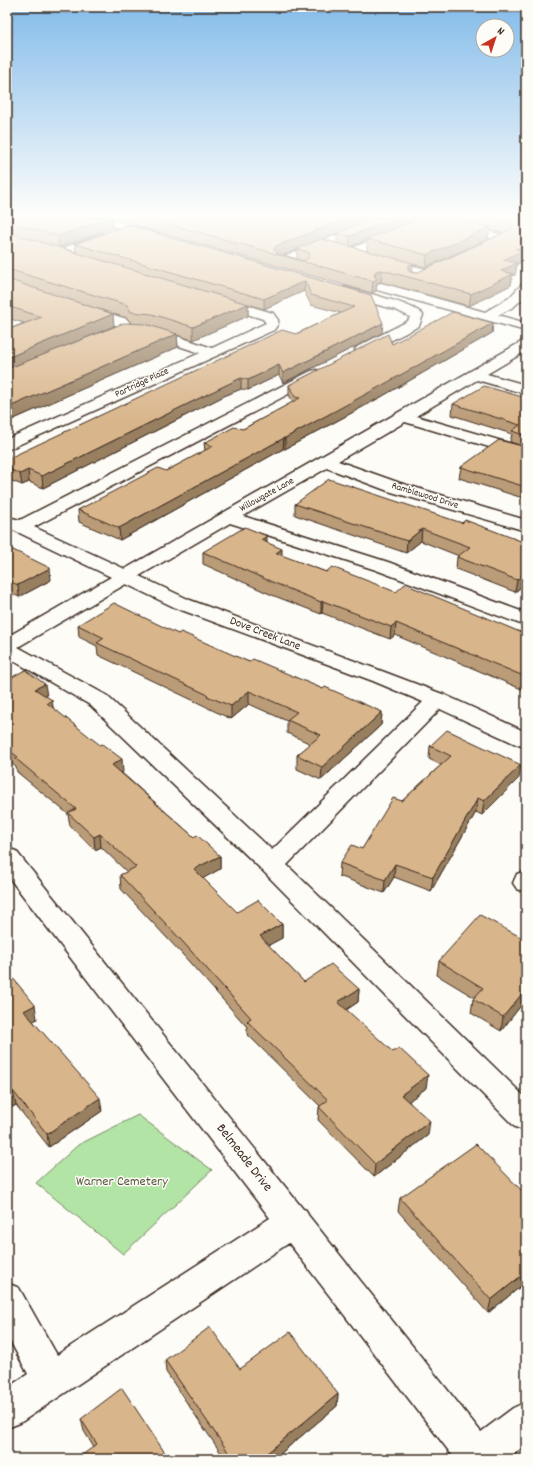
<svg xmlns="http://www.w3.org/2000/svg" width="533" height="1466" font-family="Dekko,sans-serif">
  <rect width="100%" height="100%" fill="#fdfcf7"/>
  <filter id="ink" filterUnits="userSpaceOnUse"><feTurbulence type="fractalNoise" baseFrequency=".025" numOctaves="2"/><feDisplacementMap in="SourceGraphic" scale="8" xChannelSelector="R" yChannelSelector="G"/><feConvolveMatrix kernelMatrix="1 2 1 2 8 2 1 2 1" color-interpolation-filters="sRGB"/></filter>
  <g filter="url(#ink)">
    <path fill="#b2e4a5" stroke="#768762" d="M138,1115L212,1170L123,1254L36,1183L78,1145Z"/>
    <g fill="none" stroke-linecap="round" stroke-linejoin="round">
      <defs>
        <path id="minor" d="M85,217H102L157,233L158,235L153,238L86,219Z
          M381,217H395L394,219L331,245L350,249L429,217H443L442,219L355,255L351,256L327,250L326,247L292,261L303,264L305,266L303,268L299,270L277,263L275,261L277,259Z
          M459,224L508,236L510,238L508,240L488,249H480L478,247L480,245L493,239L455,229L454,227Z
          M103,234L109,237L107,239L63,255H55L53,253L55,251Z
          M383,259L431,270L433,273L431,276L411,286H403L401,283L403,280L416,274L379,264L377,262L379,260Z
          M381,283L485,312L509,298L522,284L526,283V296L513,307L498,315L526,323V331L377,290L375,287L377,284Z
          M344,287C359,291 416,304 423,315L419,326L367,353H357L355,350L357,347L408,321L410,317L396,310L340,294L338,291L340,288Z
          M219,297L273,313L278,320V324L274,330L7,450V439L200,353L143,334L141,331L143,328H153L212,348L266,323L263,319L215,304L213,301L215,298Z
          M84,306L127,319L132,326C127,336 109,344 98,342L96,339L98,336L118,326L80,313L78,310L80,307Z
          M526,341V351L487,374L526,385V394L477,380L416,416L526,448V458L405,422L338,461L400,483L526,520V531L388,491L327,468L243,516L388,562L526,613V626L376,570L230,523L139,576L190,600L387,673L445,695L526,732V747L518,745L440,709L287,865L526,1098V1131L515,1127L263,871L90,705L7,657V637L111,577L7,527V519L12,518L20,520L311,371L316,370L321,371L323,374L321,377L34,527L125,569L521,342ZM126,584L176,608L373,681L423,702L272,850L106,695L18,647Z
          M7,848L16,851L303,1209L306,1210L308,1215L481,1432L513,1408L526,1402V1444L508,1459H455L289,1243L20,1423L7,1428V1388L28,1374L7,1335V1283L19,1288L57,1355L270,1218L7,875Z
          M526,871V892L517,889L513,883L517,874Z"/>
      </defs>
      <use href="#minor" stroke="#3b2a1e" stroke-width="3"/>
      <use href="#minor" fill="#fdfcf7" fill-rule="evenodd"/>
    </g>
    <path fill="#bb9c78" stroke="#3b2a1e" fill-rule="evenodd" d="M7,217H526V255L522,257L521,262L517,264L515,275L512,276L511,285L469,306L381,282L377,283L376,291L372,293L112,219L113,228L59,247L76,252L75,244L128,225L371,295L382,333L283,383L279,375L248,390L241,389L224,396L43,488L29,482L22,485L7,479V468L341,313L311,305L304,291L264,309L248,304V316L193,340L177,335L178,347L7,422V330L24,323L7,318ZM375,218L337,233V243L322,239ZM489,230L503,233L416,273L412,272L413,264L426,267L488,239ZM367,240V251L351,247ZM297,249V259L283,255ZM66,299L127,318L131,323L86,338L114,326Z
      M493,323L492,333L381,397L285,449H283L120,540L79,522L78,510L166,471L205,451L204,443L243,429L293,402L289,395V385L392,344Z
      M526,398V499L459,478L461,467L526,447L510,442L512,434L452,415L453,404Z
      M295,504L462,523L526,543V583L515,592L456,569L457,557L459,556L421,541L406,553L295,515Z
      M267,543L282,556L326,572L396,592L520,632L526,626V691L395,635L390,639L322,613L321,614L272,595L203,564V552Z
      M7,547L51,580L19,597L7,591Z
      M78,625L178,634L249,662L323,689L382,712L381,725L321,780L297,769V755L311,744L287,733V721L249,704L231,719L208,708L207,707L98,655L97,646L79,637Z
      M7,680L47,696L46,697L53,708L123,772L122,773L194,837L220,856V869L203,878L237,912L282,924V938L268,945L304,982L359,989L358,1002L346,1010L426,1088L409,1101L428,1135L374,1177L318,1120L319,1107L320,1106L247,1034V1027L183,955L121,889L120,875L127,872L101,847L95,850L70,826L68,814L17,772L16,767L7,760Z
      M430,746L519,778L482,815L476,812L431,891L394,877L384,893L339,876L340,863L362,849L402,801L441,765L429,759Z
      M526,940V999L501,1031L471,1013L473,999L475,998L437,975L439,961Z
      M7,971L37,1019L33,1021L102,1111L49,1147L16,1105L7,1110Z
      M526,1195V1282L488,1313L398,1211L400,1198Z
      M165,1360L240,1369L338,1394L337,1406L274,1459H225L166,1372Z
      M81,1419L169,1459L93,1446L84,1431Z"/>
    <path fill="#987f61" stroke="#3b2a1e" d="M112,217L113,228L59,247L58,236Z
      M351,217H377L281,256L274,253V250L276,246Z
      M399,217H425L367,239V240L350,247V236Z
      M490,227L488,239L426,267L427,255Z
      M526,240V255L522,257L521,262L517,264L515,275L512,276L511,285L469,306L471,294L503,260Z
      M413,263L412,275L407,277L408,266Z
      M382,270L381,282L377,283L376,291L372,293L373,281L374,276L376,271Z
      M305,281L304,291L264,309V299Z
      M248,304V316L193,340V327Z
      M113,314L114,326L7,371V358Z
      M383,323L382,333L283,383V373Z
      M493,323L492,333L381,397L285,449V438Z
      M177,334L178,347L7,422V408Z
      M279,365V375L248,390V380Z
      M241,378V389L224,396L43,488L42,476L224,386Z
      M284,438L283,449L120,540L119,528Z
      M28,470L29,482L22,485L20,474Z
      M422,529L421,541L406,553L407,541Z
      M267,536V548L261,540Z
      M282,549V561L276,553Z
      M50,568L51,580L19,597L18,585Z
      M526,572V583L515,592L517,580Z
      M323,601L322,613L321,614V602Z
      M396,623L395,635L390,639L391,627Z
      M45,684L47,696L37,702L35,689Z
      M249,691V704L231,719V706Z
      M52,700L54,713L47,703Z
      M382,712L381,725L321,780L322,767Z
      M122,759L123,772L113,778L112,765Z
      M521,765L519,778L482,815L484,801Z
      M478,798L476,812L431,891L433,877Z
      M100,834L101,847L95,850L94,837Z
      M220,856V869L195,883L194,869Z
      M395,864L394,877L384,893L385,880Z
      M282,924V938L260,950V936Z
      M359,989L358,1002L337,1016L338,1002Z
      M526,989V999L501,1031L503,1017Z
      M35,1005L37,1019L27,1025L24,1011Z
      M428,1075L426,1088L400,1108L401,1095Z
      M13,1091L16,1105L7,1110V1095Z
      M100,1098L102,1111L49,1147L47,1134Z
      M430,1121L428,1135L374,1177L375,1164Z
      M526,1272V1282L488,1313L491,1300Z
      M338,1394L337,1406L274,1459H260Z"/>
    <path fill="#d9b58b" stroke="#3b2a1e" d="M7,217H112L58,236L7,222Z
      M144,217H351L276,246L274,250L277,253L303,261L308,258L310,254L308,252L297,249L321,239L413,263L408,266V268L410,272L416,273L510,230L513,227L510,224L483,217H526V240L525,241H526V244L516,249L522,251L503,260L517,263L501,271L513,274L471,294L382,270L376,271L374,276L377,279L373,281Z
      M377,217H399L350,236L337,233Z
      M424,217H445L490,227L427,255L367,239Z
      M128,225L371,295L383,323L283,373L279,365L248,380L241,378L224,386L42,476L28,470L20,474L7,468V459L282,330L296,334L354,307L311,295L305,281L264,299L75,244Z
      M7,232L248,304L193,327L152,314L131,312L127,305L7,269Z
      M7,279L113,314L7,358V330L42,317L7,306Z
      M453,312L493,323L381,386L285,438H284L119,528L78,510L158,468L166,471L213,446L204,443L234,427L243,429L300,398L295,397L289,385L388,334L392,344Z
      M124,323L145,324L177,334L7,408V369Z
      M484,386L526,398V436L512,431L520,425L453,404Z
      M499,440L526,447V487L461,467Z
      M329,479L462,523L465,520L526,543V572L517,580L457,557L470,547L422,529L407,541L295,504Z
      M245,527L267,536L261,540L282,549L276,553L326,572L332,567L396,592L405,584L520,632L526,626V677L396,623L391,627L323,601L321,602L272,582L203,552Z
      M7,547L50,568L18,585L7,580Z
      M114,603L178,634L181,632L249,662L253,659L323,689L325,687L382,712L322,767L297,755L321,735L287,720L297,712L249,691L231,706L207,696L208,695L97,643L104,638L78,625Z
      M25,670L45,684L35,689L52,700L47,703L100,745L102,744L122,759L112,765L194,837L197,835L220,856L194,869L237,912L258,900L282,924L260,936L304,982L331,964L359,989L338,1002L393,1052L399,1048L428,1075L401,1095L430,1121L375,1164L319,1107L328,1100L247,1021L251,1018L182,941L120,875L136,867L100,834L94,837L68,813L76,809L15,758L18,757L7,749V721L9,719L7,718V680Z
      M447,730L521,765L484,801L478,798L433,877L395,864L385,880L340,863L352,845L362,849L393,798L402,801L451,756L430,746Z
      M480,915L526,940V989L503,1017L473,999L483,988L439,961Z
      M7,971L35,1005L24,1011L100,1098L47,1134L13,1091L7,1095Z
      M476,1144L526,1195V1272L491,1300L400,1198Z
      M210,1327L240,1369L290,1332L338,1394L260,1459H233L165,1360Z
      M122,1388L169,1459H77L97,1444L81,1419Z"/>
  </g>
  <linearGradient id="sky" x2="0" y2="1"><stop stop-color="#83bbea"/><stop offset="0.51" stop-color="#fefefb"/><stop offset="1" stop-color="#fefefb" stop-opacity="0"/></linearGradient>
  <rect width="533" height="422" fill="url(#sky)"/>
  <g text-anchor="middle" dominant-baseline="central" stroke-width="3" stroke-linejoin="round" paint-order="stroke">
    <g font-size="10" fill="#3b2a1e" stroke="#fdfcf7">
      <text transform="translate(142 383) rotate(-25)">Partridge Place</text>
      <text transform="translate(267 495) rotate(-29)">Willowgate Lane</text>
      <text transform="translate(425 496) rotate(17)">Ramblewood Drive</text>
    </g>
    <g font-size="12" fill="#3b2a1e" stroke="#fdfcf7">
      <text transform="translate(265 634) rotate(21)">Dove Creek Lane</text>
    </g>
    <g font-size="14" fill="#3b2a1e" stroke="#fdfcf7">
      <text transform="translate(244 1158) rotate(52)">Belmeade Drive</text>
    </g>
    <g font-size="14" fill="#595840" stroke="#fdfcf7">
      <text x="122" y="1182">Warner Cemetery</text>
    </g>
  </g>
  <rect width="533" height="1466" fill="none" stroke="#fdfcf7" stroke-width="24"/>
  <rect x="12" y="12" width="509" height="1442" fill="none" stroke="#3b2a1e" stroke-width="1.5" filter="url(#ink)"/>
  <g transform="translate(495 38) rotate(39)"><circle r="19" fill="#fdfcf7" stroke="#afa8a0"/>
  <path d="M0-3L7 15L0 10L-7 15Z" fill="#c8321e"/>
  <text y="-6" font-size="11" font-weight="bold" text-anchor="middle" fill="#3b2a1e">N</text>
  </g>
</svg>
